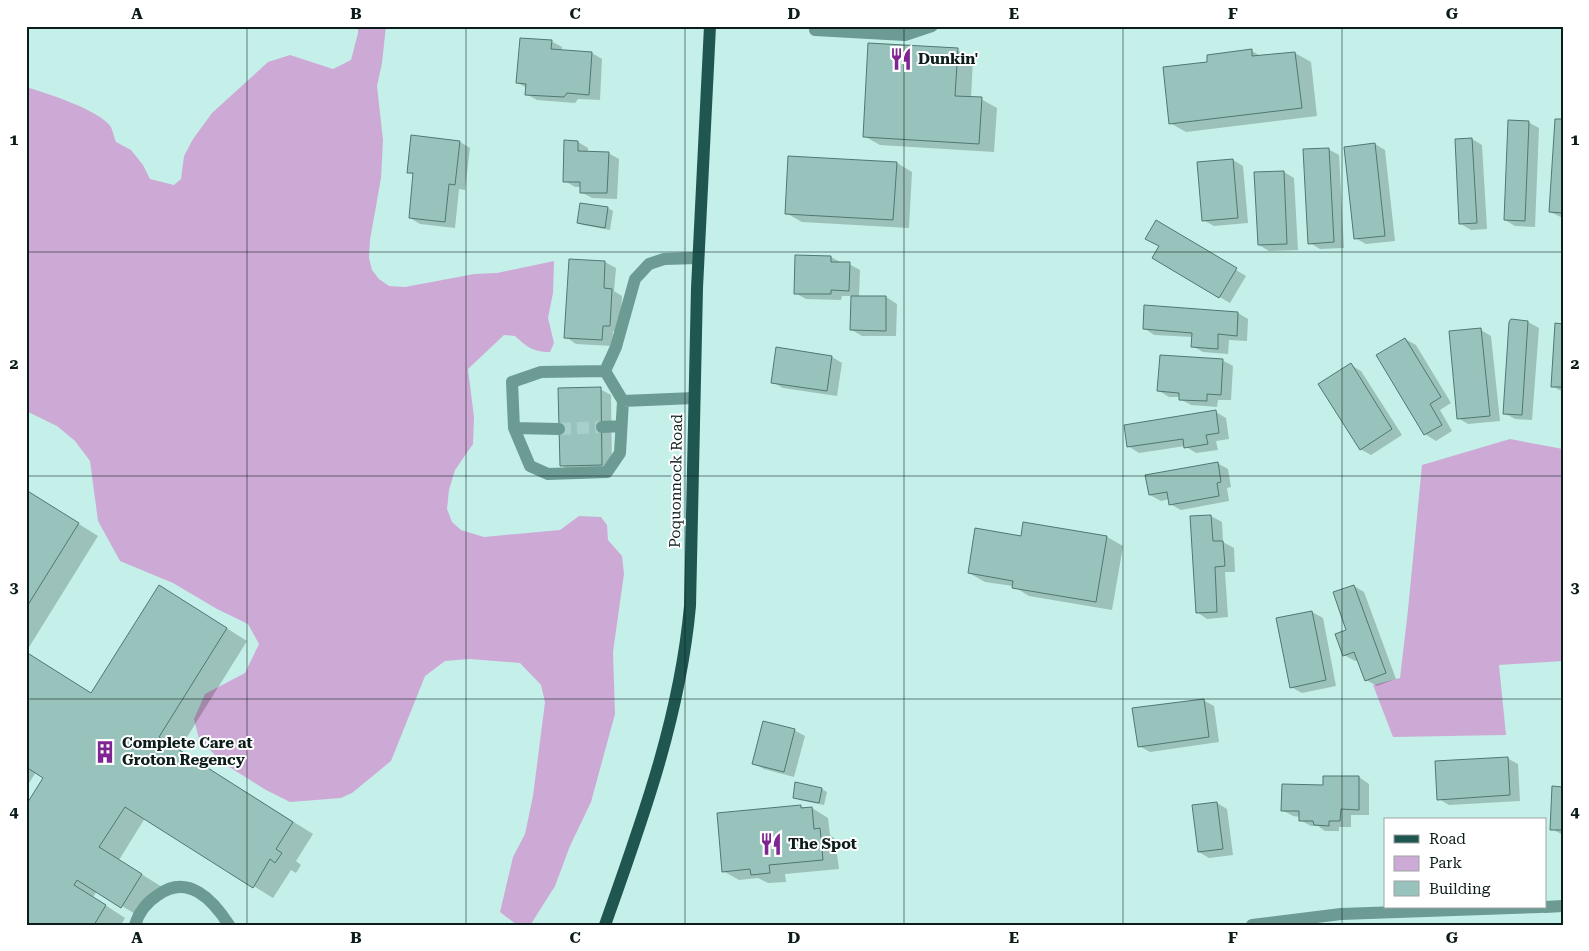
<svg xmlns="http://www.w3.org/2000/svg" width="1589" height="951" font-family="'Roboto Serif',serif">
  <rect width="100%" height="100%" fill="#c4f0e9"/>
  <path fill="#cdaad5" d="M358,26H386L382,63L377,86L383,140L381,178L370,240L369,258L372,270L379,279L389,286L405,287L474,274L497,273L554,261L553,293L548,318L554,343L550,352C533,352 527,347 515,336L504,335L468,369L474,417L473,444L455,470L449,490L447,509L452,522L461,530L484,537L560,530L579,516L601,517L607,525L608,540L622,556L624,574L613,652L615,714L591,802L570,846L555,886L531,924L517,925L500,912L513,857L525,834L533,796L545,702L541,685L520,663L470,659L445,661L425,676L391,761L352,793L341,798L290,802L266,790L223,763L199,739L194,719L205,694L245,673L259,644L248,624L217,609L173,583L120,561L98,521L90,461L75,441L57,426L26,411V87C46,93 100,110 111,127C113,131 114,138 116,142L131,150L143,165L150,179L174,185L181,179L184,156L193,139L212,113L268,62L290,55L333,69L351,60L358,33Z
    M1510,439L1563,449V661L1499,665L1506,735L1393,737L1373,685L1400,678L1408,610L1422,465Z"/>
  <path fill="#0003" d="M551,41L562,47L561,51L592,53L602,59L600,100L578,99L575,103L537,100L526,94L527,88L518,83Z
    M957,50L973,59L971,98L981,99L997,108L994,152L880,145L864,136Z
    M1252,51L1262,57L1295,53L1311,62L1317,116L1186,132L1170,123L1209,63Z
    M1563,120V218L1550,212Z
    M1528,122L1539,128L1535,227L1515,226L1505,220Z
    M1472,139L1482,145L1487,229L1471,230L1461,224Z
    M460,142L470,148L465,190L459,189L455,228L420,224L410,218L414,175L408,172Z
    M578,142L588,148V153H608L619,159L617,199L592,198L581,192V187H575L565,181Z
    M1375,144L1385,150L1395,241L1366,244L1355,238Z
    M1328,149L1339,155L1344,248L1320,249L1310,243Z
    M1233,160L1243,166L1248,223L1214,226L1203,220Z
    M897,163L912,172L909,228L802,222L786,213Z
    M1284,172L1294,178L1298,250L1269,251L1259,245Z
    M581,205L608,208L613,211L610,230L583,225L578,223Z
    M1157,222L1246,276L1230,303L1154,258L1160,246Z
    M796,256L831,257L842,263L849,264L860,270L859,297H886L897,304L896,336H862L852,330V296H842L841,300L806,299L795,293Z
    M570,260L605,262L616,268L614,291L622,296L620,331H613L612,346L576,344L566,337Z
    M1238,313L1248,319L1247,341L1229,340L1228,354L1203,352L1192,346L1193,337L1154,335L1144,328Z
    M1511,321L1528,322L1539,328L1532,420L1515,419L1504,413Z
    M1563,325V392L1552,386Z
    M1481,330L1491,336L1500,421L1468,424L1458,418Z
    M1405,339L1416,345L1451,403L1440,410L1452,431L1436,441L1425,434L1378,356Z
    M832,357L842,363L837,396L783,388L772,382Z
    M1222,360L1233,366L1231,400H1218L1217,407L1191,405L1180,399V397H1169L1159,391Z
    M1351,365L1361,371L1402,435L1371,455L1360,449Z
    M600,389L611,395L612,470L571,471L561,465Z
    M1216,412L1226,418L1229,439L1216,441L1218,450L1196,453L1185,446L1139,453L1128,446Z
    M1217,463L1228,469L1231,487L1227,488L1229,501L1181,510L1170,504L1169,499L1161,501L1150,495Z
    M26,491L98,536L26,652Z
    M1211,516L1222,522L1223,542L1234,548L1235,572H1225L1228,617L1207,619L1197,612Z
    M1024,523L1107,537L1123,546L1112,610L1029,596L1013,586L985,582L969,573L1022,537Z
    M1354,586L1364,592L1396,679L1377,686L1366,680L1359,660L1355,661L1344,655Z
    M179,598L247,641L179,750L313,834L296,861L301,865L296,873L291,870L273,898L145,818L119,860L162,887L142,918L97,891L93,897L125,918L121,925H26L45,778L36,772L26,788V653L92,694Z
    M1312,612L1323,618L1336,686L1302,693L1291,687Z
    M1203,700L1214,706L1219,742L1150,752L1139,746Z
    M794,730L805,736L794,777L764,769L753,763Z
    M1507,758L1518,764L1520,801L1449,805L1439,799Z
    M1359,777L1369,784V815H1351V827H1339V831H1325L1318,826H1311L1300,820V817L1293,816L1282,810L1324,786Z
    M796,784L822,789L827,792L824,805L799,800L794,797Z
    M1563,788V835L1552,829Z
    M1217,803L1227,809L1233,855L1209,858L1199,852Z
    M800,806L806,809L812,808L828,818L830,835L835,839L839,869L785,874L786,882L768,883L758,878L739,880L723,871Z"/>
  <path fill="#98c3bc" stroke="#4f7872" d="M520,38L552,40L551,49L592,52L589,95L567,93L564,97L525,95L526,84L516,83Z
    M868,43L958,48L955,96L982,97L979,144L863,137Z
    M1252,49V56L1295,52L1302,108L1169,124L1163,67L1207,62V55Z
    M1555,119H1563V213L1549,212Z
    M1508,120L1529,121L1525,221L1504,220Z
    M411,135L460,141L455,185L449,184L445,222L409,218L413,173H407Z
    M1472,138L1477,223L1459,224L1455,139Z
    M564,140L578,141V151L609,152L607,193H580V182H563Z
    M1375,143L1385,236L1354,239L1344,147Z
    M1329,148L1334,242L1308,244L1303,149Z
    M788,156L897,162L893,220L785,214Z
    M1233,159L1238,218L1202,221L1197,162Z
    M1284,171L1287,244L1258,245L1254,172Z
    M580,203L608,207L605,228L577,223Z
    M1156,220L1237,268L1219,298L1152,258L1159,246L1145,239Z
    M795,255L831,256V262H850L849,291L831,290V294H794Z
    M569,259L605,261L604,288L612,289L610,326H603L602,340L564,338Z
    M851,296H886V331L850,330Z
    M1144,305L1238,312L1237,336L1218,334V349L1191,347L1192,333L1143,329Z
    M1511,319L1528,321L1522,415L1503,414L1509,322Z
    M1555,323L1563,324V387H1551Z
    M1481,328L1490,416L1457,419L1449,331Z
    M1405,338L1441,397L1430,404L1442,425L1424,435L1376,355Z
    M776,347L832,356L827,391L771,383Z
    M1160,355L1223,359L1221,395L1207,394V401L1179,400V393L1157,391Z
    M1351,363L1392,429L1360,450L1318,384Z
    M601,387L602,465L560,466L558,388Z
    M1216,410L1219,433L1206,435L1208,444L1184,448L1183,439L1127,447L1124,425Z
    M1218,462L1221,482L1217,483L1219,496L1169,505L1167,492L1149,495L1145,475Z
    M26,490L79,523L26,608Z
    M1211,515L1213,541H1223L1225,566L1215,567L1217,612L1196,613L1190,516Z
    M1023,522L1107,536L1096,602L1012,588L1013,581L968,573L975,528L1021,536Z
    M159,585L227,628L159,737L293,822L276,849L282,853L275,863L270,859L253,888L125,807L99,847L142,874L121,908L77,880L74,885L106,905L94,925H26V805L43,778L26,767V652L91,693Z
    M1354,585L1386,673L1365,681L1354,652L1343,656L1335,634L1346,630L1333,592Z
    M1312,611L1326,680L1290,688L1276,618Z
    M1204,699L1209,737L1138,747L1132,708Z
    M763,721L795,729L784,772L752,764Z
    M1508,757L1510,795L1437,800L1435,761Z
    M1323,776H1359V810L1341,809L1340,821H1329V826L1314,825L1313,821H1299V811H1281L1282,784L1323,785Z
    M795,782L822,788L819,803L793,798Z
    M1552,786L1563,787V830H1550Z
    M1217,802L1223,849L1198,852L1192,805Z
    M801,805V808L812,807L814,829L820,828L823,860L769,865L770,873L751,875L750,869L722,872L717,813Z"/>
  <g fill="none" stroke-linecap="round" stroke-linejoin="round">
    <path stroke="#a8d0ca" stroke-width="12" stroke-dasharray="12 6" stroke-linecap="butt" d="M559,429L602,427"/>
    <path stroke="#6c9b94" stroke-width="12" d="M815,30L905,35L932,26
      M605,371L623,401L620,453L607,472L548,474L530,466L514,428L512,382L541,372Z
      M605,371L616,347L635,279L649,264L664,259L698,258
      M623,401L694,398
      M602,427L621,426
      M514,428L559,429
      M1545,907L1563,906
      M135,925C139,912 147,902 158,895C188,873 213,900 229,925
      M1252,925L1341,914L1541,907"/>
    <path stroke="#1f5650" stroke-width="12" d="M605,925C642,821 680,717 690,606L697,288L710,26"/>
  </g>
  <path fill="none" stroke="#0b1c1a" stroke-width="1" stroke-opacity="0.55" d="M247,26V925M466,26V925M685,26V925M904,26V925M1123,26V925M1342,26V925M26,252H1563M26,476H1563M26,699H1563"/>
  <defs>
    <symbol id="restaurant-bare" viewBox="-9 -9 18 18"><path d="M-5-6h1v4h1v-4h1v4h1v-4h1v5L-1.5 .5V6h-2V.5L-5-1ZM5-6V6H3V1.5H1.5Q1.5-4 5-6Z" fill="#7f2591" stroke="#fff" stroke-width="2.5" paint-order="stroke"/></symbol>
    <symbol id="building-bare" viewBox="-9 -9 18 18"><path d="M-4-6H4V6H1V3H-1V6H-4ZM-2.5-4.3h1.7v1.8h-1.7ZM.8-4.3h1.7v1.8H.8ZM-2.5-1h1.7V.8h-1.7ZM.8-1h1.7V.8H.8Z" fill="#7f2591" stroke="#fff" stroke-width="2.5" paint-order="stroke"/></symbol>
  </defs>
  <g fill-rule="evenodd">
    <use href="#restaurant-bare" x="885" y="43" width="32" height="32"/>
    <use href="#building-bare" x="89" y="736" width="32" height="32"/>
    <use href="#restaurant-bare" x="755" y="828" width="32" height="32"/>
  </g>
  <g text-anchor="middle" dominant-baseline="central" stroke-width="4" stroke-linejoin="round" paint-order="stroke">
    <g font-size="15" font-weight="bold" fill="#0b1c1a" stroke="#fff" text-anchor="start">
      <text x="918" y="59">Dunkin'</text>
      <text x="122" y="743">Complete Care at<tspan x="122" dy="17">Groton Regency</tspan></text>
      <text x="788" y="844">The Spot</text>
    </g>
    <g font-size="15" fill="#0b1c1a" stroke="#fff">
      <text transform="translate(676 481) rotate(-89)">Poquonnock Road</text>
    </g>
  </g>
  <rect width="1589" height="951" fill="none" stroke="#ffffff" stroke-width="55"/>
  <rect x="1384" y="818" width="162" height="90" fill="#ffffff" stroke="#9da4a3"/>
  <rect x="1394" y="835" width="25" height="8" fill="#1f5650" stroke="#9da4a3"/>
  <text x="1429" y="844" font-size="15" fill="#0b1c1a">Road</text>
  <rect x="1394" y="856" width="25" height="15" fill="#cdaad5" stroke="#9da4a3"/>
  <text x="1429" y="868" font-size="15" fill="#0b1c1a">Park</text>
  <rect x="1394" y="881" width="25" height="15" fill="#98c3bc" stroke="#9da4a3"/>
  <text x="1429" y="894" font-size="15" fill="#0b1c1a">Building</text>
  <rect x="28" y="28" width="1534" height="896" fill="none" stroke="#0b1c1a" stroke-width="2"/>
  <g font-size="16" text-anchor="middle" font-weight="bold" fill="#0b1c1a">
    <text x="137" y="19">A</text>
    <text x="356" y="19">B</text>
    <text x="575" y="19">C</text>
    <text x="794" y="19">D</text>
    <text x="1014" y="19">E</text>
    <text x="1233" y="19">F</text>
    <text x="1452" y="19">G</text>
    <text x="14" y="145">1</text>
    <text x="1575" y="145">1</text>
    <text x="14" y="369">2</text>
    <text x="1575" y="369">2</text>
    <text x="14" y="593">3</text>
    <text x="1575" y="593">3</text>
    <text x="14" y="817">4</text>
    <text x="1575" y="817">4</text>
    <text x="137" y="943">A</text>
    <text x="356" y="943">B</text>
    <text x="575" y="943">C</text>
    <text x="794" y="943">D</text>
    <text x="1014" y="943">E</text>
    <text x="1233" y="943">F</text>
    <text x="1452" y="943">G</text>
  </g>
</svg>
